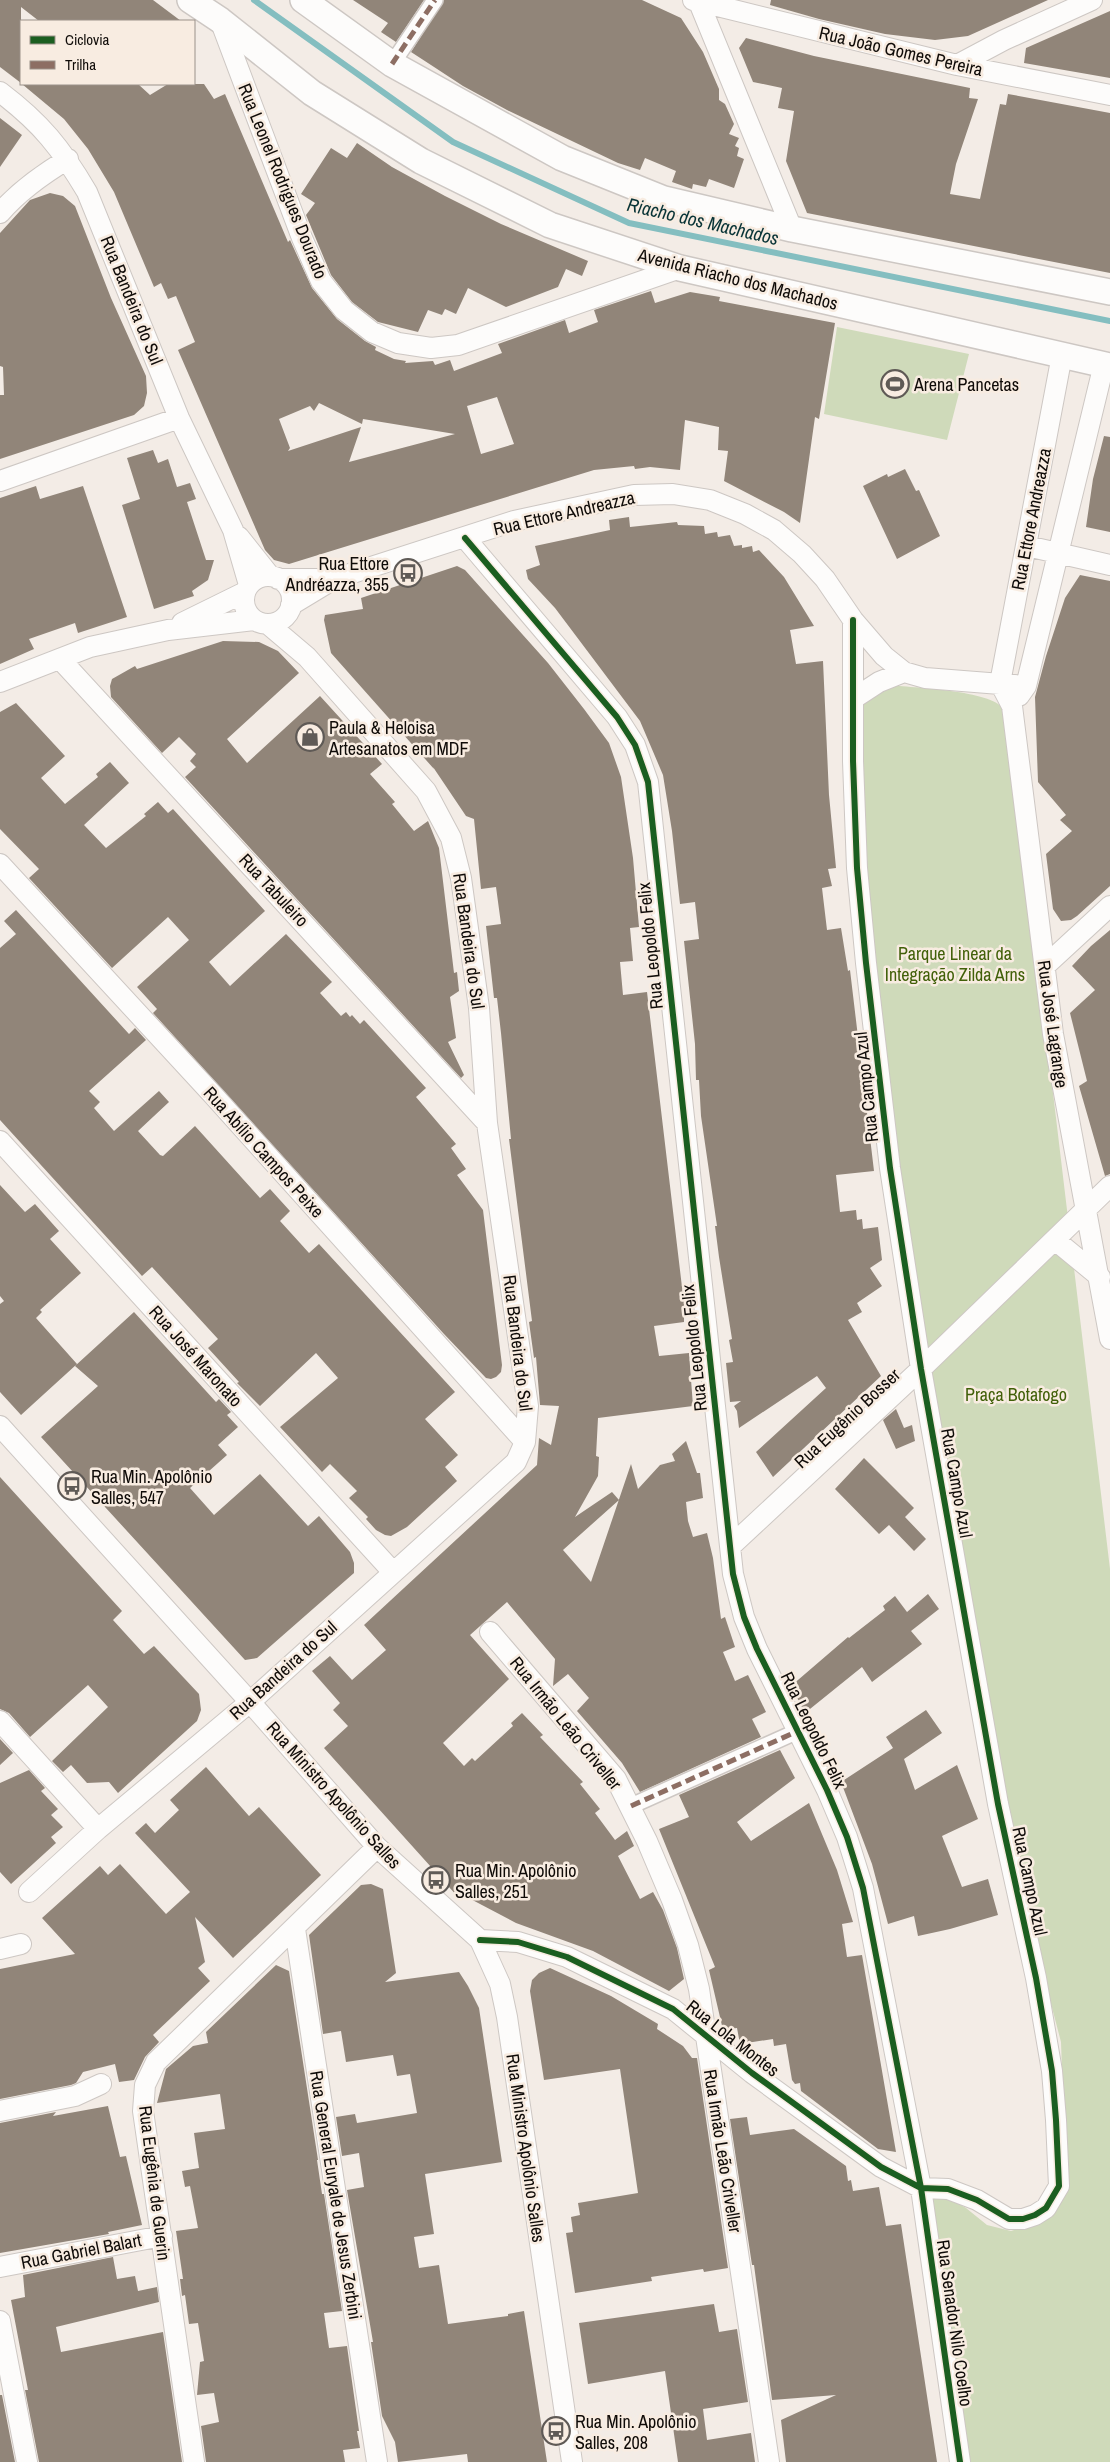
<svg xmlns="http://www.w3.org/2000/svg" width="1110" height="2462" font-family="'Archivo Narrow',sans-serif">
  <rect width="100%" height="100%" fill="#f3ece6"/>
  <path fill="#cfdaba" d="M837,327L969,354L947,440L824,414Z
    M884,685C909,687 986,690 1002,707C1004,710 1006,714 1008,717L1110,1569V2462H969L931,2200L936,2196L950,2199L966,2208L987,2225L1011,2231L1036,2223L1066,2182L1061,2042L1011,1850L904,1212L862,838V705Z"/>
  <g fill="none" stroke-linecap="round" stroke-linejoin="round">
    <path stroke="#84bec0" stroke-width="6" d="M254,0L453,142L629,223L1110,321"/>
  </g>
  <path fill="#918579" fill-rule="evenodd" d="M0,0H153L181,21H39L21,7V83L0,67Z
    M353,0H424L396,42L381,32L388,23Z
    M444,0H642L681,18L703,52L719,89V100L725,104L734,124L729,134L739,138L735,146L739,148L737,156L744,159L734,188L709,179L706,187L693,184L692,189L672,182L676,171L645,158L640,170L618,163L507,110L463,86L431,65L411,52Z
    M771,0H1048L968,36L935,40L885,34L819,19L770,5Z
    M1110,11V78L1024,63L1026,48Z
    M746,38L814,56L970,88L969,98L978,99L956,164L950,194L980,199L1000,104L1006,105L1008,94L1110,113V273L807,213L786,161L794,111L778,108L782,88L753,82L739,48Z
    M22,84H138L150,95L168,84H204L214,99L225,94L288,242L290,240L312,288L337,319L365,341L376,347L375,350L394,359L406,361L405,363L433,361L435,365L450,360L454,371L502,353L498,344L565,320L569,333L598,322L594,310L651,291L655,303L690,292L720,297L719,301L835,323L819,419L815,417L800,523L784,512L724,481L728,451L718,450L719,427L685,420L680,470L650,467L635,469L634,466L594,470L289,564L274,560L265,550L178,350L195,342L176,296L168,299L161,283L154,287L114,192L88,149L64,119ZM497,397L514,444L481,454L467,406ZM319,403L362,424L363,419L455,434L349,462L361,427L288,451L290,448L279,419L310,406L314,411Z
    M0,118L22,135L0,167Z
    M357,143L392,167L445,196L501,224L588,261L582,276L566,269L558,287L506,307L468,288L456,314L445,309L442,315L428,310L418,332L378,322L352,302L331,275L306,215L315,203L301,194L331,148L347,158Z
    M50,193L63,196L75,206L111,298L146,376L147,393L144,406L134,415L0,459V395H4L3,367L0,366V233L30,200Z
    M1104,436L1110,437V532L1086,527L1093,479Z
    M153,450L158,463L168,459L177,487L190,483L196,499L187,502L206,560H214L208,580L192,591L194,596L154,609L122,505L140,499L127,458Z
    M905,469L916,491L919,490L940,536L897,559L863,486L887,474L888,477Z
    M36,486L40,499L83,486L127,617L78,633L75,623L29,639L34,649L0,664V498Z
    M629,517L630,527L677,522L678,525L704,526L705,534L717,532L718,537L730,535L734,546L742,545V548L752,546L753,552L759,550L784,577L814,626L790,630L796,664L823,661L829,795L836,868L828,869L832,886L822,888L827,930L841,928L848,971L850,970L874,1171L836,1175L840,1212L856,1210L857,1220L862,1219L863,1229L878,1227L882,1260L870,1268L882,1286L857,1303L862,1312L848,1320L881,1376L773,1477L756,1452L826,1388L817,1376L739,1428L737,1411L734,1406L741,1401L730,1402L726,1363L733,1362L729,1340L732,1339L719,1257L715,1226H717L701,1116L699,1080H696L695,1044L684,941L699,939L695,902L680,904L672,831L663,775L640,721L555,608L528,579L526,570L540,565L535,546L610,530L609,520Z
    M457,566L465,570L548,663L584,709L609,743L621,777L633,858L639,927L630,928L633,961L620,962L623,995L647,992L684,1304V1322L654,1326L659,1356L689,1353L693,1406L598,1418L596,1456L599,1457L598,1476L575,1517L612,1492L619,1500L563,1550L591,1582L631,1464L638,1489L660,1465L675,1461L672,1454L686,1441L697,1473H700L703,1498L686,1502L688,1521L693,1537L707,1533L713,1558L721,1619L725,1617L735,1647L723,1652L735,1681L748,1675L766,1712L752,1719L761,1737L640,1792L622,1763L577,1711L589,1698L568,1674L553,1686L555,1659L507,1602L470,1635L509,1679L443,1743L464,1766L472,1758L475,1761L513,1726L511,1723L522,1713L543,1735L540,1737L583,1782L580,1784L600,1809L595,1813L615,1840L627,1831L634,1846L618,1856L640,1899L653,1892L663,1910L677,1948L684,1979L669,1991L593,1951L516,1923L461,1894L458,1897L324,1748L348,1726L333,1710L340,1703L312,1671L330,1656L352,1680L386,1650L364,1625L537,1465L539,1438L551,1445L559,1406L540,1405L536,1357L534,1358L529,1322L532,1321L509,1139H511L501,1033L497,998H494L486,926L501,924L496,887L481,889L474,819L466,816L433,767L434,769L331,653L324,620L325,615L363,609L361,598Z
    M1080,575L1110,581V886L1077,916L1071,920L1061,921L1053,909L1046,854L1072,831L1060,820L1066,815L1038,782L1035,697L1046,656L1065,598Z
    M223,641L259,642L278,651L299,673L227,739L247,763L320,696L382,764L370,774L395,802L392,804L414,831L428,821L439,848L454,973L457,972L459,991L450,997L456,1038L448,1042L464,1075L461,1078L185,777L196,767L190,761L196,754L179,737L162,753L111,697L110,686L112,679L135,666L137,669Z
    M16,703L65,756L41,778L65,804L98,777L96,774L110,762L129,783L84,825L106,848L146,816L144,814L158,802L168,813L173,809L265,911L209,962L230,986L286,934L332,982L320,993L341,1016L346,1012L350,1017L352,1015L360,1024L364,1020L426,1088L416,1097L456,1144L451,1148L466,1169L457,1175L483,1210L502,1365L501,1372L496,1377L491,1379L486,1378L444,1334L153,1013L157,1009L137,987L189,940L168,917L112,968L29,878L39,869L0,829V712Z
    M16,910L129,1034L135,1028L146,1040L89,1091L100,1102L94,1108L114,1131L159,1091L169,1102L138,1131L160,1155L163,1156L195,1126L260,1198L270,1189L290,1211L280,1221L300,1243L309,1253L319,1244L455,1392L425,1419L458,1455L445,1467L457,1481L407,1527L391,1536L385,1535L376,1530L366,1519L368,1517L349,1498L357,1491L330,1464L322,1472L280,1427L338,1378L316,1353L260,1406L237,1383L239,1382L208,1348L218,1339L152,1267L142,1276L0,1120V948L16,934L4,921Z
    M1110,930V1174L1105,1176L1079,1086L1087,1081L1070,1013L1095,990L1072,966L1091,946Z
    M0,1185L25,1212L35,1204L59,1231L50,1239L81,1273L40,1310L42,1312L36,1318L77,1364L21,1415L0,1392V1304L4,1301L0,1296Z
    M134,1312L216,1402L219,1399L231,1412L227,1415L238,1427L218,1445L227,1455L190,1488L214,1515L260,1474L308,1526L319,1516L350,1552L354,1563V1573L257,1658L245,1660L41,1437L98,1386L75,1366Z
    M896,1409L904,1428L912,1425L915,1441L896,1449L883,1420Z
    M864,1458L914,1508L905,1517L926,1539L914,1551L889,1525L879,1534L835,1489Z
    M0,1477L122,1611L113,1620L144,1654L154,1646L199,1694L201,1710L197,1721L118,1793L109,1782L87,1783L71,1765L63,1772L52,1761L108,1707L88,1685L30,1737L9,1713L0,1709Z
    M928,1594L939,1609L911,1631L922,1644L872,1682L862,1667L805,1713L791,1686L848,1637L849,1638L885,1610L883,1606L895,1596L907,1612Z
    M926,1710L942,1733L904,1759L915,1790L957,1765L978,1819L942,1836L962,1887L988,1879L998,1915L950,1929L918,1936L914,1916L888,1924L872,1864L841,1782L893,1748L886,1737Z
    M0,1739L13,1753L0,1765Z
    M780,1750L795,1778L737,1822L751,1841L809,1803L837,1870L853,1922L842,1924L847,1957L862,1955L896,2152L878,2149L801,2091L800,2083L795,2084L792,2080L786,2044L774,2046L773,2039L740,2044L737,2028L723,2030L709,1970L715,1967L659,1829L689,1817L679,1795Z
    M206,1767L249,1816L259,1807L321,1875L233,1958L195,1917L205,1962L198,1968L210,1981L153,2035L159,2042L145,2057L134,2080L119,2082L115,2064L83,2072L76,2083L71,2085L0,2099V1969L75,1954L42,1918L100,1866L108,1875L120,1864L166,1914L190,1892L135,1833L146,1823L155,1833L179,1810L170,1800Z
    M29,1770L45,1788L41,1791L58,1809L51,1815L63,1827L51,1837L56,1843L11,1884L0,1872V1783Z
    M371,1884L383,1889L396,1973L385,1982L459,1972L468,1986L479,2008L502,2162L425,2174L434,2234L414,2237L419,2268L439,2265L448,2324L508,2316V2314L524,2311L547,2462H468L467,2454L398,2462L395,2442L382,2416L371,2342H373L347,2190L364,2187L359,2153L342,2156L336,2117L355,2114L357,2123L417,2113L410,2074L397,2076L393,2055L346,2062L341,2031L323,2034L309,1935L361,1885Z
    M276,1965L289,1971L318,2160H317L322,2194H324L342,2311L324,2313L329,2348L347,2346L359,2431H357L360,2448L343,2450L345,2462H206L201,2426L219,2422L214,2393L197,2395L200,2362L204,2361L198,2323L189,2324L185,2295L182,2296L180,2279H183L176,2231L198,2228L190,2186L185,2187L182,2171L199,2168L194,2133L225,2129L220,2094L157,2103L166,2069L193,2046L208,2043L206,2032Z
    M550,1968L611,1996L658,2024L657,2029L683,2046L692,2058H697L728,2268L704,2272L703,2269L651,2277L652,2281L575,2293L566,2233L573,2232L571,2217L580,2215L578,2203L638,2193L620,2069L544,2080L530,1991L532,1980L539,1973Z
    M108,2106L120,2157L126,2156L142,2225L108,2232L109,2234L0,2253V2123L56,2112L53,2116Z
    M747,2117L750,2135L794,2129L846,2166L848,2181L851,2180L853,2191L879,2187L886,2226L901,2224L937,2462H786L781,2420L836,2395L772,2400L754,2265H752L730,2119Z
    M113,2257L117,2279L135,2276L138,2291L157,2287L159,2302L56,2327L61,2352L163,2332L182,2462H39L25,2390H28L11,2300L25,2297L23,2275Z
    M714,2304L719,2332L737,2329L748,2402L703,2409L707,2440L751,2433L755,2462H678L665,2371L588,2384L579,2323Z
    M0,2395H2L15,2462H0Z"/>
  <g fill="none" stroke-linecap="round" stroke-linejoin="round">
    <defs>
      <path id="pedestrian" d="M392,64L435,0
        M631,1806L798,1731"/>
      <path id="minor" d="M693,0L957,65L1110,95
        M698,0L792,229
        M220,20L302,238L321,281L344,310L372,332L398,343L431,348L458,345L680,268
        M957,65L1004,40L1092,0
        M0,92C41,123 61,148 87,192L179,418L233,530L249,585
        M0,213C19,191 43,174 68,159
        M1062,355L1000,683L1012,706L1053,1034L1110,1339
        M0,481L179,418
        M239,537L270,576
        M465,538L617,717L635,745L648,782L733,1574L744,1617L757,1649L827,1790L847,1837L863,1888L921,2188L960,2462
        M1027,546L1110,565
        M244 600a24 24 0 1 1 48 0a24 24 0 1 1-48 0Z
        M278,579H334
        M291,605L334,579L514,521L634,495L673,494L710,500L745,514L774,530L802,554L825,579L853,620L884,656L904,672L925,678L1026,686
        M182,623L245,592
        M60,659L487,1123
        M0,682L90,647L168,630L254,620
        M1019,696L1026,686L1104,364
        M853,699L879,682L904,672
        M0,864L214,1096L525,1442
        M1045,966L1110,906
        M0,1141L392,1571
        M1055,1240L1100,1277
        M0,1426L250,1702L377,1847L480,1940L500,1984L507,2017L572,2462
        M732,1545L921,1369L1110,1186
        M490,1632L616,1779L647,1841L672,1900L688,1945L699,1989L769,2462
        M0,1721L98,1829
        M29,1892L98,1829L250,1702L516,1462L525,1442L528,1406L487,1123L479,1008L461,878L451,838L426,791L307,657L268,624
        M295,1929L377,2462
        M480,1940L518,1942L567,1957L673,2009L752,2073L881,2167L921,2188L948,2189L977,2200L1009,2219H1023L1035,2215L1046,2208L1059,2186L1056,2120L1052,2071L1036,1978L998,1804L921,1369L890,1168L866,963L857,868L853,761V620
        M0,1949L21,1944
        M0,2111L75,2096L101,2084
        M0,2267L162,2236
        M0,2321L27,2462
        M194,2462L143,2111L145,2085L156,2062L377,1847"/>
      <path id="tertiary" d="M190,0L220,20L312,93L421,161L550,225L680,268L1110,366
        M303,0L392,64L562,158L664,199L792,229L1110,292"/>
    </defs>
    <use href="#pedestrian" stroke="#cdc7c3" stroke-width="18"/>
    <use href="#minor" stroke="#cdc7c3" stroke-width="22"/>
    <use href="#tertiary" stroke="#cdc7c3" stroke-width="28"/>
    <use href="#pedestrian" stroke="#fdfcfb" stroke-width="15"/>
    <use href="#minor" stroke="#fdfcfb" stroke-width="20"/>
    <use href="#tertiary" stroke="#fdfcfb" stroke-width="25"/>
    <path stroke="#8d6e63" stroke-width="5" stroke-dasharray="10 5" stroke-linecap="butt" d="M392,64L435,0
      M631,1806L798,1731"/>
    <defs>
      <path id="cycleway" d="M465,538L617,717L635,745L648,782L733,1574L744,1617L757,1649L827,1790L847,1837L863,1888L921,2188L960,2462
        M480,1940L518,1942L567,1957L673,2009L752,2073L881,2167L921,2188L948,2189L977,2200L1009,2219H1023L1035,2215L1046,2208L1059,2186L1056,2120L1052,2071L1036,1978L998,1804L921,1369L890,1168L866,963L857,868L853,761V620"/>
    </defs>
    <use href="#cycleway" stroke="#f8ece1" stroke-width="9"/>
    <use href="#cycleway" stroke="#1b5e20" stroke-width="6"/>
  </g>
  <defs>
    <symbol id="stadium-ring" viewBox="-11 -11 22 22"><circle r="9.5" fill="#f8ece1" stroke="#5f5a56" stroke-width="1.5"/><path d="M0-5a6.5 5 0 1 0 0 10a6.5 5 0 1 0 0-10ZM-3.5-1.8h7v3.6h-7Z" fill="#5f5a56"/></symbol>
    <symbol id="bus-ring" viewBox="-11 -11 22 22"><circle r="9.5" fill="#f8ece1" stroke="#5f5a56" stroke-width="1.5"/><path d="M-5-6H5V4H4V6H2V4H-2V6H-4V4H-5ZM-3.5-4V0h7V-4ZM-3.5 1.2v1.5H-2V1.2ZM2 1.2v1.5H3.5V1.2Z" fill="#5f5a56"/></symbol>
    <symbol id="shop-ring" viewBox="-11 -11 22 22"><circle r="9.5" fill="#f8ece1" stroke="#5f5a56" stroke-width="1.5"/><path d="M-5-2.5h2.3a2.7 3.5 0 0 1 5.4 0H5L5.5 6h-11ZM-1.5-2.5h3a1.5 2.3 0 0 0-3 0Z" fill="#5f5a56"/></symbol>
  </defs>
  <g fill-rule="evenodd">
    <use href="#stadium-ring" x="879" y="368" width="32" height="32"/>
    <use href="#bus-ring" x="392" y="557" width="32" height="32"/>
    <use href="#shop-ring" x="294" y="721" width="32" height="32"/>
    <use href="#bus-ring" x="56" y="1470" width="32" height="32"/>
    <use href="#bus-ring" x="420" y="1864" width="32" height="32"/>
    <use href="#bus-ring" x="540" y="2415" width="32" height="32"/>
  </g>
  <g text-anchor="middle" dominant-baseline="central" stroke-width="5" stroke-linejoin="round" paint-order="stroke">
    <g font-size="18" fill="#0f0b08" stroke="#f8ece1">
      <text transform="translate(901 51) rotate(13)">Rua João Gomes Pereira</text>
      <text transform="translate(283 181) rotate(68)">Rua Leonel Rodrigues Dourado</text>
      <text transform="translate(738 279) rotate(14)">Avenida Riacho dos Machados</text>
      <text transform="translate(132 300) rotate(68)">Rua Bandeira do Sul</text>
      <text transform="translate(564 513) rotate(-13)">Rua Ettore Andreazza</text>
      <text transform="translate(1031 519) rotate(-79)">Rua Ettore Andreazza</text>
      <text transform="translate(274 890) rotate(47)">Rua Tabuleiro</text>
      <text transform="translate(469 941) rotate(82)">Rua Bandeira do Sul</text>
      <text transform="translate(650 946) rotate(-96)">Rua Leopoldo Felix</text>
      <text transform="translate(1053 1024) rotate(82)">Rua José Lagrange</text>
      <text transform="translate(866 1087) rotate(-96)">Rua Campo Azul</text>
      <text transform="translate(264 1152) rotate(48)">Rua Abílio Campos Peixe</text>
      <text transform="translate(518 1343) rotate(83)">Rua Bandeira do Sul</text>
      <text transform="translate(694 1348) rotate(-96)">Rua Leopoldo Felix</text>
      <text transform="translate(196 1356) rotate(48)">Rua José Maronato</text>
      <text transform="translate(847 1418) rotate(-43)">Rua Eugênio Bosser</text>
      <text transform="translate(957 1483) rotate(80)">Rua Campo Azul</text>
      <text transform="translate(283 1670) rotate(-42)">Rua Bandeira do Sul</text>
      <text transform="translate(566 1723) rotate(51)">Rua Irmão Leão Criveller</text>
      <text transform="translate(814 1730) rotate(64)">Rua Leopoldo Felix</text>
      <text transform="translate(334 1795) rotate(48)">Rua Ministro Apolônio Salles</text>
      <text transform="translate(1030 1881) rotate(78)">Rua Campo Azul</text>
      <text transform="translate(733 2038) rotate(38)">Rua Lola Montes</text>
      <text transform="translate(526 2148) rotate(82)">Rua Ministro Apolônio Salles</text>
      <text transform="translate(723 2151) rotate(81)">Rua Irmão Leão Criveller</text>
      <text transform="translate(155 2183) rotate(83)">Rua Eugênia de Guerin</text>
      <text transform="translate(336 2195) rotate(81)">Rua General Euryale de Jesus Zerbini</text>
      <text transform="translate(81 2251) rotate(-11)">Rua Gabriel Balart</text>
      <text transform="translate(955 2323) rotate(82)">Rua Senador Nilo Coelho</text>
    </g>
    <g font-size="18" fill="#0f0b08" stroke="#f8ece1" text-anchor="start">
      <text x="914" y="384">Arena Pancetas</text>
      <text x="389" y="563" text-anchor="end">Rua Ettore<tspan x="389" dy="21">Andréazza, 355</tspan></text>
      <text x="329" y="727">Paula &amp; Heloisa<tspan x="329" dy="21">Artesanatos em MDF</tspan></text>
      <text x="91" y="1476">Rua Min. Apolônio<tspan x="91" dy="21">Salles, 547</tspan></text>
      <text x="455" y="1870">Rua Min. Apolônio<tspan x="455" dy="21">Salles, 251</tspan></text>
      <text x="575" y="2421">Rua Min. Apolônio<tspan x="575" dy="21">Salles, 208</tspan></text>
    </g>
    <g font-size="18" fill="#416009" stroke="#f8ece1">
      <text x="955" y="953">Parque Linear da<tspan x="955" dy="21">Integração Zilda Arns</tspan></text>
      <text x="1016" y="1394">Praça Botafogo</text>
    </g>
    <g font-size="19" font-style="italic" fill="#093437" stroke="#f8ece1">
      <text transform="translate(703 221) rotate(13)">Riacho dos Machados</text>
    </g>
  </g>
  <rect x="20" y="20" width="175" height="65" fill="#f8ece1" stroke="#9b928a"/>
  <rect x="30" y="36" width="25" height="8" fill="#1b5e20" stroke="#9b928a"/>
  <text x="65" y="45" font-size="15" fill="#0f0b08">Ciclovia</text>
  <rect x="30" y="61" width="25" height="8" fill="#8d6e63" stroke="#9b928a"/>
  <text x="65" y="70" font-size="15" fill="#0f0b08">Trilha</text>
</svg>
